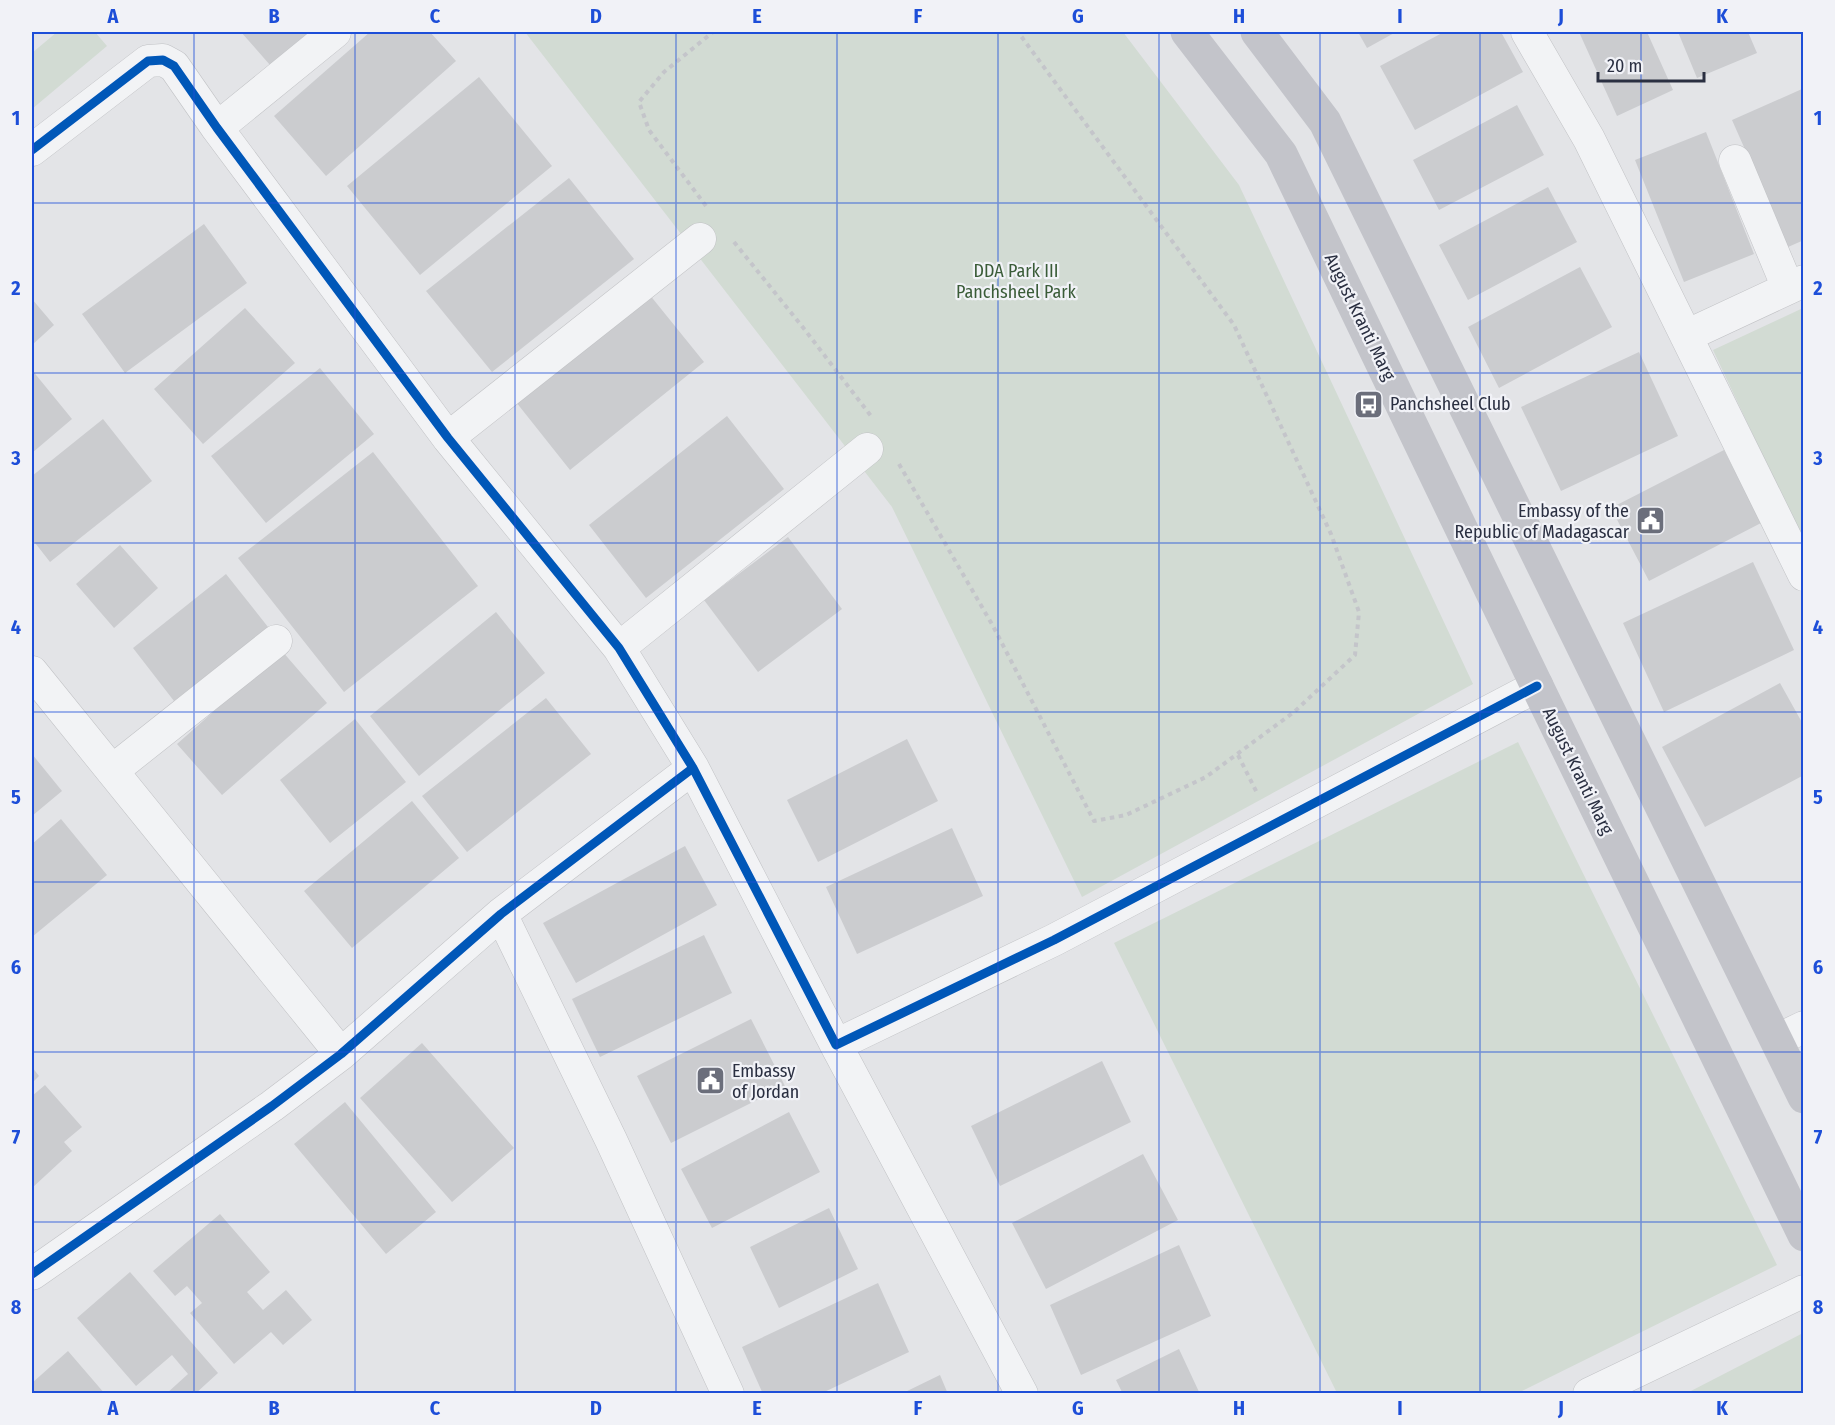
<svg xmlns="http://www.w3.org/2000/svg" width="1835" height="1425" font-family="'Fira Sans Condensed',sans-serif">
  <rect width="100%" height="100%" fill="#e3e4e7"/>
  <path fill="#d2dbd3" d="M57,32H95L107,46L32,109V53Z
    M525,32H1123L1239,185L1473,684L1082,897L892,507Z
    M1803,308V541L1713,350Z
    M1518,742L1777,1265L1518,1393H1337L1114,943Z
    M1803,1333V1393H1687Z"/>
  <path fill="#cbcccf" d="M241,32H324L277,73Z
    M370,32H430L456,61L326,176L274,116Z
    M1358,32H1396L1367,48Z
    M1444,32H1501L1523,72L1415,130L1380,66Z
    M1579,32H1647L1673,90L1617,116Z
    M1678,32H1748L1757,53L1697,78Z
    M479,77L552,166L420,275L347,186Z
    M1802,89L1804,93V240L1788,247L1732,120Z
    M1517,105L1544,155L1439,210L1413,160Z
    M1706,132L1754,254L1684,282L1635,160Z
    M569,178L634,259L492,372L426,291Z
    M1548,187L1577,242L1468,300L1439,245Z
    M204,224L247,283L125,373L82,314Z
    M1580,267L1612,327L1499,388L1468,327Z
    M649,294L704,362L570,470L516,402Z
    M32,299L54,325L32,345Z
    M245,308L295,363L203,444L154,389Z
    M1639,352L1678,436L1561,491L1521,407Z
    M320,368L374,434L266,523L211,456Z
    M32,370L72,419L32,453Z
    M727,416L784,489L646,598L589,525Z
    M103,419L152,481L50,562L32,539V476Z
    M1724,450L1761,523L1649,581L1611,508Z
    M373,452L478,586L344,692L238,558Z
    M788,537L842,609L758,672L704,600Z
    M120,545L158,588L114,628L76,584Z
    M1753,562L1794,650L1664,712L1623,623Z
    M226,574L268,627L174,701L133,648Z
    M496,612L545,673L419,776L370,716Z
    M282,651L327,703L222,795L177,744Z
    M1780,683L1804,726V775L1705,827L1662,747Z
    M546,698L591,754L467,852L422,796Z
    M355,719L406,782L330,843L280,780Z
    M907,739L938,801L818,862L787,800Z
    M32,754L62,791L32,816Z
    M412,801L459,858L352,948L304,891Z
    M61,819L107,875L32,937V844Z
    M952,828L983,896L857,954L826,887Z
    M685,846L717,905L576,983L543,923Z
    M704,935L732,993L600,1057L572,999Z
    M751,1019L785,1086L671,1143L637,1076Z
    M422,1043L514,1148L452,1202L360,1098Z
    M1102,1061L1131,1122L1000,1186L971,1126Z
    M32,1067L39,1076L32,1083Z
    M45,1085L82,1127L64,1142L72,1151L32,1188V1096Z
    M345,1102L436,1212L386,1254L294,1144Z
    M789,1112L820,1172L712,1228L681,1169Z
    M1143,1154L1178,1220L1046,1289L1012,1223Z
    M829,1208L858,1269L779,1308L750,1247Z
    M220,1214L270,1272L247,1292L263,1310L286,1290L312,1320L283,1345L271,1332L234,1364L190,1313L202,1303L187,1286L175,1296L153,1271Z
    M1179,1245L1211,1316L1081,1375L1050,1305Z
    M130,1272L218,1373L195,1394H166L188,1374L172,1355L136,1386L77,1318Z
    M878,1283L909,1352L820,1394H763L742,1347Z
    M1179,1349L1200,1394H1123L1116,1380Z
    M68,1351L105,1394H32V1383Z
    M940,1375L948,1394H901Z"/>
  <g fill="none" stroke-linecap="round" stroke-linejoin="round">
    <defs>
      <path id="minor" d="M1527,32L1589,139L1804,575
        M217,128L335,32
        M32,150L148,61L163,60L174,66L217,128L448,438L619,648L693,768
        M1735,161L1788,288
        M1686,336L1804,281
        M448,438L700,239
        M619,648L867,449
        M32,672L341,1054
        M112,771L276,641
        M501,914L611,1140L728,1394
        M1777,1040L1804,1027
        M836,1045L1022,1394
        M32,1274L272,1106L341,1054L501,914L693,768L836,1045L1054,940L1537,686
        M1589,1394L1804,1291"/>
    </defs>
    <use href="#minor" stroke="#c1c2c5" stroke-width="33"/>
    <path stroke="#c4c5ca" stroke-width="4" stroke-dasharray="4.5 4.5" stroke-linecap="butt" d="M706,206L649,130L639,102L664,72L713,32
      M734,242L805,330L871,416
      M899,464L993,626L1094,821L1126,815L1206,777L1294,712L1355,655L1359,612L1331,534L1234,325L1018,32
      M1238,755L1258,795"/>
    <use href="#minor" stroke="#f2f3f5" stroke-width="32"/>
    <path stroke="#c3c4ca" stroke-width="33" d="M1187,32L1281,154L1537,686L1804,1235
      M1257,32L1325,122L1804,1097"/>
    <defs>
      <path id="cycleway" d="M32,150L148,61L163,60L174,66L217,128L448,438L619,648L693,768
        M32,1274L272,1106L341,1054L501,914L693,768L836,1045L1054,940L1537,686"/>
    </defs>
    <use href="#cycleway" stroke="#f1f2f7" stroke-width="13"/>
    <use href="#cycleway" stroke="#0057b8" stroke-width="9"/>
  </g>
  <path fill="none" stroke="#1d4ed8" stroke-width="1.5" stroke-opacity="0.55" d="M194,32V1394M355,32V1394M515,32V1394M676,32V1394M837,32V1394M998,32V1394M1159,32V1394M1320,32V1394M1480,32V1394M1641,32V1394M32,203H1804M32,373H1804M32,543H1804M32,712H1804M32,882H1804M32,1052H1804M32,1222H1804"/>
  <defs>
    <symbol id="bus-square" viewBox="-11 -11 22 22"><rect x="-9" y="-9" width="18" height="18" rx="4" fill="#6b6e7b" stroke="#f1f2f7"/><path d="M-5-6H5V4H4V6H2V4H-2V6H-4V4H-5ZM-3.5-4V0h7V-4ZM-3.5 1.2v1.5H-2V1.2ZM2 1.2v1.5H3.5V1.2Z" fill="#fff"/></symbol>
    <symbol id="civic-square" viewBox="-11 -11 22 22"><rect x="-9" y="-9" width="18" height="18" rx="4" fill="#6b6e7b" stroke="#f1f2f7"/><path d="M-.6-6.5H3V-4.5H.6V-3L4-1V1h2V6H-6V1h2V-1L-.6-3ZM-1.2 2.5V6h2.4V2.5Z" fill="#fff"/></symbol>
  </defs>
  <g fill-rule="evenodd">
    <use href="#bus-square" x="1352" y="388" width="33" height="33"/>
    <use href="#civic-square" x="1634" y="504" width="33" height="33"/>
    <use href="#civic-square" x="694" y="1064" width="33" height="33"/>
  </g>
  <g text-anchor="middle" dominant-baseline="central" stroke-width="4.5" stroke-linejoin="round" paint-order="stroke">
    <g font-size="18" fill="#3a5c38" stroke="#f1f2f7">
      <text x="1016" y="271">DDA Park III<tspan x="1016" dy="21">Panchsheel Park</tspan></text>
    </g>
    <g font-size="18" fill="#2a2f41" stroke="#f1f2f7">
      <text transform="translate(1360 317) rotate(64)">August Kranti Marg</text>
      <text transform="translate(1578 771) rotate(64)">August Kranti Marg</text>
    </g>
    <g font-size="18" fill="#2a2f41" stroke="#f1f2f7" text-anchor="start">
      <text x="1390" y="404">Panchsheel Club</text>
      <text x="1629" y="511" text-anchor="end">Embassy of the<tspan x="1629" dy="21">Republic of Madagascar</tspan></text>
      <text x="732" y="1071">Embassy<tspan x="732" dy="21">of Jordan</tspan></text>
    </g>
  </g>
  <rect width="1835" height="1425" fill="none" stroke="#f1f2f7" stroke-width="66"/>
  <path d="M1598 72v9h106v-9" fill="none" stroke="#2a2f41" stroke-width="3"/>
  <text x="1607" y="72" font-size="18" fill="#2a2f41" stroke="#f1f2f7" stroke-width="4.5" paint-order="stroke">20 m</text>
  <rect x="33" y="33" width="1769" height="1359" fill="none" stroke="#1d4ed8" stroke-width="2"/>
  <g font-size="20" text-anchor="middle" font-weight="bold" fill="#1d4ed8">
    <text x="113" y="23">A</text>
    <text x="274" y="23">B</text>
    <text x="435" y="23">C</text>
    <text x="596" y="23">D</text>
    <text x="757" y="23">E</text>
    <text x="918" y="23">F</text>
    <text x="1078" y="23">G</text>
    <text x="1239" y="23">H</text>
    <text x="1400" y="23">I</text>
    <text x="1561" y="23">J</text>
    <text x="1722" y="23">K</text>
    <text x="16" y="125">1</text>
    <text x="1818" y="125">1</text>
    <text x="16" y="295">2</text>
    <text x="1818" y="295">2</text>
    <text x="16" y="465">3</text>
    <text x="1818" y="465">3</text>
    <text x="16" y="634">4</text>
    <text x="1818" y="634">4</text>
    <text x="16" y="804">5</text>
    <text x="1818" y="804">5</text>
    <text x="16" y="974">6</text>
    <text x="1818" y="974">6</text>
    <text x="16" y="1144">7</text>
    <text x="1818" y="1144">7</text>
    <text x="16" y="1314">8</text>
    <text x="1818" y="1314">8</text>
    <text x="113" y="1415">A</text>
    <text x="274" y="1415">B</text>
    <text x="435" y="1415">C</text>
    <text x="596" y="1415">D</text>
    <text x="757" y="1415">E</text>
    <text x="918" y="1415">F</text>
    <text x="1078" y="1415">G</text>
    <text x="1239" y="1415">H</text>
    <text x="1400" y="1415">I</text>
    <text x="1561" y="1415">J</text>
    <text x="1722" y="1415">K</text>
  </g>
</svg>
